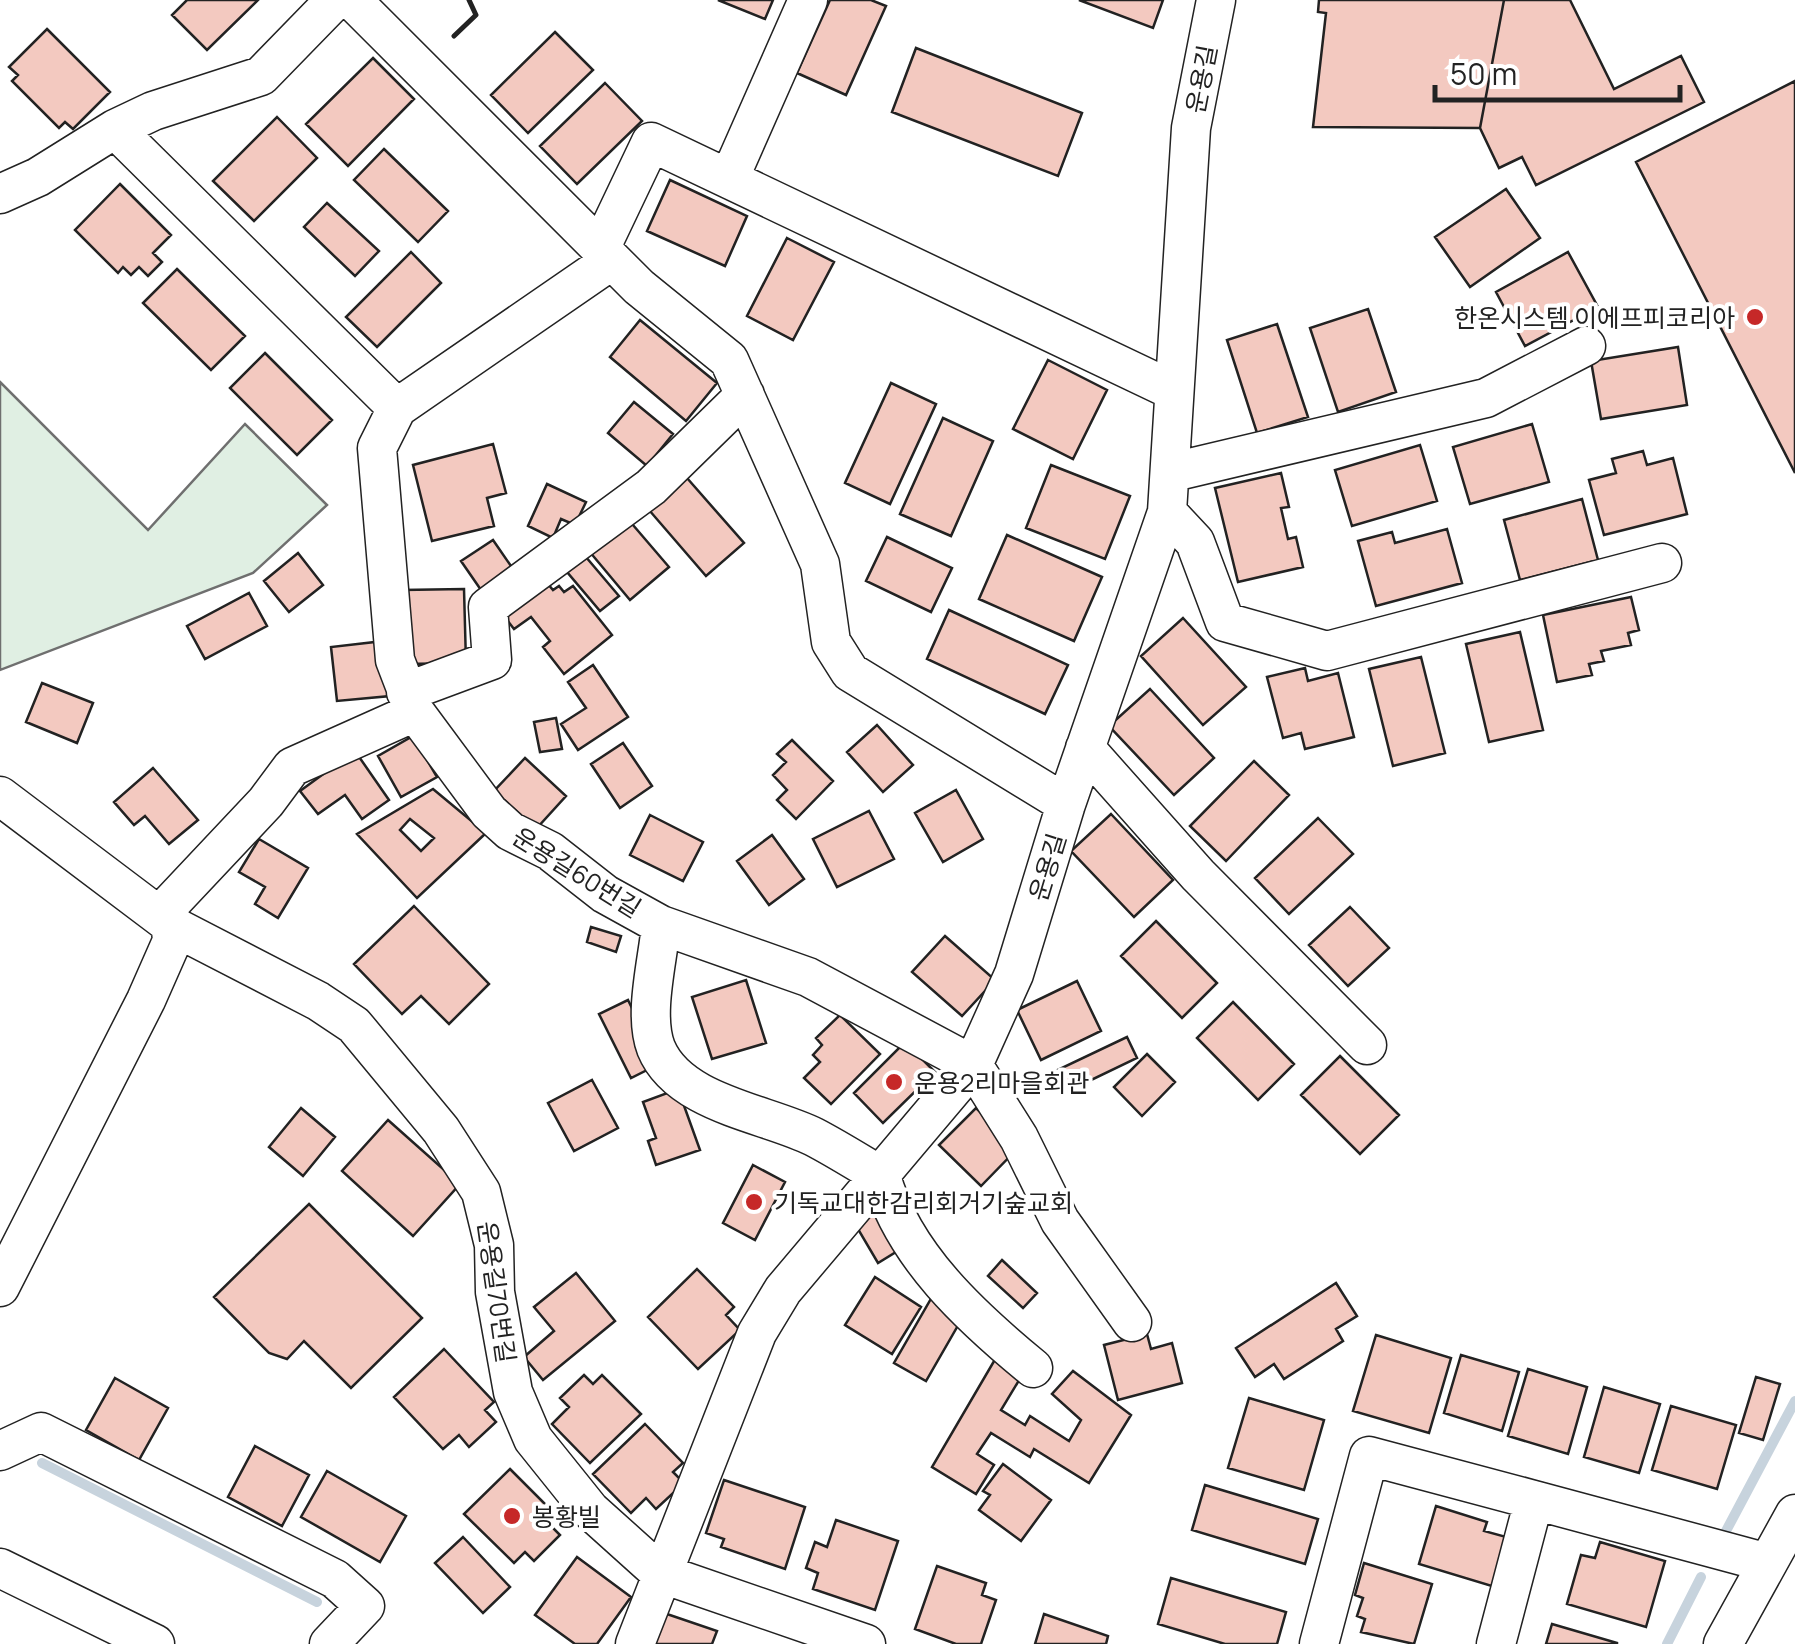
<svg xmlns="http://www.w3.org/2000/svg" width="1795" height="1644" font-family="Manrope,'Noto Sans KR',sans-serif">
  <rect width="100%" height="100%" fill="#fff"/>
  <path fill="#e0efe3" stroke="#6f6f6f" stroke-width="2.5" d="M0,382L148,530L245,424L327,505L253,573L0,670Z"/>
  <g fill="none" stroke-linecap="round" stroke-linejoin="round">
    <path stroke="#c7d3dd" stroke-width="10" d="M42,1463L317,1602
      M1726,1531L1795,1401
      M1667,1644L1701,1577"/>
  </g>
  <path fill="#f3c9c0" stroke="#222" stroke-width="2.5" fill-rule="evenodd" d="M187,0H258L207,50L172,15Z
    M718,0H773L765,19Z
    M830,0H871L886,6L846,95L797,73Z
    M1079,0H1163L1153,28Z
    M1319,0H1504L1480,128L1313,127L1326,13L1318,12Z
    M1504,0H1570L1614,89L1681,56L1704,102L1536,185L1522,157L1499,168L1480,128Z
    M47,29L110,92L73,129L65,122L59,128L12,81L18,75L9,67Z
    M555,32L593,70L528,133L491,95Z
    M916,48L1082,113L1058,176L892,112Z
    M373,58L414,99L348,166L306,124Z
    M1795,81V473L1636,162Z
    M605,83L642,121L577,184L540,146Z
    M277,117L317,158L254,221L213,181Z
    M384,149L448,211L418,242L354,180Z
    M670,180L747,216L725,266L647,231Z
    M120,184L171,235L153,253L162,262L148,276L139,267L131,275L123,267L118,273L75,230Z
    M1506,189L1540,238L1470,287L1435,237Z
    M327,203L379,251L355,276L304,227Z
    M787,238L834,262L793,340L747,316Z
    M411,252L441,283L377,347L346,317Z
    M1568,252L1598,307L1525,346L1496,292Z
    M177,269L245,336L211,370L143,303Z
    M1368,309L1396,392L1338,412L1310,328Z
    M640,320L717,383L686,421L610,357Z
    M1277,324L1308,417L1257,433L1227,340Z
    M1678,347L1687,405L1601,419L1591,361Z
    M265,353L332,420L297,455L230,388Z
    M1048,360L1107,390L1073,459L1013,429Z
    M891,383L936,404L890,504L845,483Z
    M634,402L673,434L647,466L608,433Z
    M943,418L993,441L951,536L900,514Z
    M1532,424L1549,482L1470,504L1453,447Z
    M493,444L506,493L487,498L494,526L432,541L413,465Z
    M1420,445L1437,501L1352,526L1335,470Z
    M1643,451L1647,465L1673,458L1687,514L1604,535L1589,480L1616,473L1612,459Z
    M1051,465L1130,496L1105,559L1026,528Z
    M1281,473L1289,507L1281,508L1288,539L1296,537L1303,567L1238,582L1215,488Z
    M687,478L744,543L706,576L649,510Z
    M547,484L586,502L575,525L561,519L553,538L528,526Z
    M1582,499L1598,560L1520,580L1504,520Z
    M627,518L669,567L630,600L589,551Z
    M1447,529L1462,583L1376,606L1358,541L1392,532L1395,543Z
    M1007,535L1102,577L1074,641L979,599Z
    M887,537L952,568L931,612L866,581Z
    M493,540L513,569L481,590L461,561Z
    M580,550L619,596L600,611L562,566Z
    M298,553L323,585L289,612L264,581Z
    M543,578L553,590L559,586L564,592L573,586L612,635L564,674L543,647L550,641L531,617L514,629L500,611Z
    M464,589L466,663L404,664L402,590Z
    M249,593L267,626L205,659L187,626Z
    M1631,597L1639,630L1628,633L1631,645L1601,651L1604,661L1589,664L1592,675L1557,682L1543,615Z
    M949,610L1068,665L1045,714L927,659Z
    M1183,618L1246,687L1203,725L1141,656Z
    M1520,632L1543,730L1489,742L1466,644Z
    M384,641L390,696L337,701L331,647Z
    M1421,657L1445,753L1393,766L1369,669Z
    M593,665L628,717L578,750L561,724L586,708L568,682Z
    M1305,668L1308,681L1338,673L1354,737L1305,749L1301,733L1283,738L1267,677Z
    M42,683L93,703L77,743L26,722Z
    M1150,689L1214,758L1174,795L1109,726Z
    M556,718L562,749L540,752L534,722Z
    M877,725L913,765L883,792L847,752Z
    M413,736L437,777L401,797L378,756Z
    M792,740L833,781L796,819L777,800L787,790L773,775L786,762L777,754Z
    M623,743L652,786L620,808L591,764Z
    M355,751L389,800L362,819L345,795L318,814L300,791Z
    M525,758L566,796L536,829L494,791Z
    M1254,761L1289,795L1226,861L1190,826Z
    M153,768L198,820L169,844L145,816L134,825L114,802Z
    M433,789L486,833L417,898L357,834ZM410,819L434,838L421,851L400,830Z
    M956,790L983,839L943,862L915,813Z
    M869,811L894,859L837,887L813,839Z
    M1111,814L1173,880L1134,917L1071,851Z
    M650,815L703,842L683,881L630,855Z
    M1318,818L1353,854L1289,914L1255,878Z
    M772,835L804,879L769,905L737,861Z
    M259,839L308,868L278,918L255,904L265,887L239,872Z
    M414,906L489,984L449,1024L421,996L402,1014L354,964Z
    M1350,907L1389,948L1348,986L1309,945Z
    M1156,921L1217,983L1182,1018L1121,956Z
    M591,927L621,936L616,952L587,942Z
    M945,936L995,980L962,1016L912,972Z
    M746,980L766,1043L712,1059L692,997Z
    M1077,981L1101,1031L1041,1060L1017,1010Z
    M628,1000L659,1064L631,1078L599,1014Z
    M1233,1002L1294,1064L1258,1100L1197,1038Z
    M840,1015L880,1054L831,1104L804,1078L820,1062L813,1055L822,1045L816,1038Z
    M1127,1037L1137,1058L1060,1095L1049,1074Z
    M905,1042L935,1072L883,1123L854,1093Z
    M1147,1054L1175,1082L1142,1116L1114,1087Z
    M1340,1056L1399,1115L1360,1154L1301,1095Z
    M592,1080L618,1128L574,1151L548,1103Z
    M678,1089L700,1150L656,1165L648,1141L656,1138L643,1102Z
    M301,1108L335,1137L303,1176L269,1147Z
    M976,1108L1018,1148L981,1186L939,1145Z
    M388,1120L460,1184L413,1236L342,1171Z
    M753,1165L785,1182L755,1240L723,1223Z
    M309,1204L422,1318L351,1388L304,1341L287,1359L269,1353L214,1297Z
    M880,1208L904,1247L878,1263L855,1224Z
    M1002,1260L1037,1293L1023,1308L988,1276Z
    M697,1269L734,1307L726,1315L740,1330L698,1369L648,1317Z
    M576,1273L615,1321L543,1380L524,1357L554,1331L534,1307Z
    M875,1277L921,1307L892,1354L845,1325Z
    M1336,1283L1357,1316L1336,1329L1343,1341L1284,1379L1274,1364L1255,1377L1236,1348Z
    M932,1297L964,1315L926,1381L894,1363Z
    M1147,1334L1151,1349L1172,1343L1182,1383L1118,1400L1104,1345Z
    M1376,1335L1451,1358L1429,1433L1353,1411Z
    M444,1349L494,1402L485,1410L496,1422L469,1447L459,1435L443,1449L394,1397Z
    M1461,1355L1519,1372L1502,1431L1444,1413Z
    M997,1356L1024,1372L1001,1410L1025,1425L1030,1416L1069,1441L1081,1420L1052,1394L1073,1371L1131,1415L1089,1483L1034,1449L1030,1457L991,1433L977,1454L994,1465L976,1494L932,1467Z
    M1528,1369L1587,1387L1568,1454L1508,1436Z
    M584,1375L593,1384L602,1375L641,1414L590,1463L552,1424L569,1407L560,1398Z
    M1756,1377L1780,1384L1763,1440L1739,1433Z
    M115,1378L168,1408L139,1460L86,1430Z
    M1604,1387L1660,1404L1639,1473L1584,1457Z
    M1249,1398L1324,1420L1304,1490L1228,1468Z
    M1671,1406L1736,1425L1717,1489L1652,1470Z
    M645,1424L683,1463L673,1472L684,1483L656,1509L646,1498L631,1513L593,1474Z
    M255,1446L309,1475L282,1526L228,1497Z
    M1003,1464L1051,1500L1021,1541L979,1510L990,1495L983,1491Z
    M510,1469L559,1518L551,1526L560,1535L534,1561L525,1552L514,1563L464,1514Z
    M327,1471L406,1516L380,1562L301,1517Z
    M724,1480L805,1507L785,1569L721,1547L724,1539L706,1533Z
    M1205,1485L1318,1519L1305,1564L1192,1530Z
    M1436,1506L1487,1522L1484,1531L1510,1538L1495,1587L1419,1564Z
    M836,1520L898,1541L875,1610L813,1589L818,1573L806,1568L815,1542L827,1547Z
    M463,1537L510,1587L483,1613L435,1563Z
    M1600,1542L1665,1561L1646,1627L1567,1604L1581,1555L1595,1558Z
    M577,1557L631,1597L597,1644H575L535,1615Z
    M1364,1563L1432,1584L1414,1644L1361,1632L1365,1619L1357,1616L1363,1598L1355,1595Z
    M937,1566L986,1583L982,1595L996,1600L981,1644H956L915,1629Z
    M1171,1578L1286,1612L1277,1644H1225L1158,1624Z
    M664,1613L717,1631L712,1644H654Z
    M1044,1614L1108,1636L1106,1644H1035Z
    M1552,1624L1617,1643V1644H1546Z"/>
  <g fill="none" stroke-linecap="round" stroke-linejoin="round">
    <defs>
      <path id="minor" d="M335,0L261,76L153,111L115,129L397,408
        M352,0L639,287L729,360L820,564L831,642L850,672L1066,804
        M729,179L808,0
        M0,194L38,177L115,129
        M601,247L651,142L1172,390
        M612,260L397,408L377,448L395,660L415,712L489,812L510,831L550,851L605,894L661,925L808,977L973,1065L1019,1138L1060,1221L1132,1322
        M1173,472L1486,398L1586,346
        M1167,512L1195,542L1225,622L1327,651L1662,563
        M406,692L492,660L488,607L651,487L745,395
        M1085,748L1198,875L1367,1045
        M0,796L171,925L318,1001L354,1025L441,1130L481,1192L494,1245L495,1292L513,1392L533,1439L590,1510L660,1573L866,1644
        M661,925C658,960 643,1014 656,1048C679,1104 766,1113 814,1137C837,1149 859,1163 881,1176C903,1255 971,1317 1033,1368
        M0,1287L146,1000L172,941L169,905L266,802L292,767L415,712
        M0,1451L41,1432L335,1579L365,1606L329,1644
        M1534,1500L1768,1563
        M0,1568L155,1644
        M635,1644L757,1333L783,1290L973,1065L1014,974L1066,804L1167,512L1191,128L1216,0
        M1319,1644L1369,1456L1534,1500L1496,1644
        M1723,1644L1795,1514"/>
    </defs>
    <use href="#minor" stroke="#222" stroke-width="41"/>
    <use href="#minor" stroke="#fff" stroke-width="38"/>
    <path stroke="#222" stroke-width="5" d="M454,36L476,15L469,0"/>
  </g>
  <g fill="#c62828" stroke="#fff" stroke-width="4">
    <circle cx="1755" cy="317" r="10"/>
    <circle cx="894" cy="1082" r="10"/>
    <circle cx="754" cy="1202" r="10"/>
    <circle cx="512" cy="1516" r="10"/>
  </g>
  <g text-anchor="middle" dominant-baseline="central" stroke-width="8" stroke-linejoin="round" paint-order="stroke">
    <g font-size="25" fill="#222" stroke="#fff">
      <text transform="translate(1201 79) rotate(-79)">운용길</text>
      <text transform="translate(1047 867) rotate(-73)">운용길</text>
      <text transform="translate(577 872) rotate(32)">운용길60번길</text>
      <text transform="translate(497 1292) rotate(82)">운용길70번길</text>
    </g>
    <g font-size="25" fill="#222" stroke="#fff" text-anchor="start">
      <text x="1735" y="317" text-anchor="end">한온시스템 이에프피코리아</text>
      <text x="914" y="1082">운용2리마을회관</text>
      <text x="774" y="1202">기독교대한감리회거기숲교회</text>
      <text x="532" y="1516">봉황빌</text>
    </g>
  </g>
  <path d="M1435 85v15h245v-15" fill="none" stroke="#222222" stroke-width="5"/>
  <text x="1450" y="85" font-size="30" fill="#222222" stroke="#ffffff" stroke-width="8" paint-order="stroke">50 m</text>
</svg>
